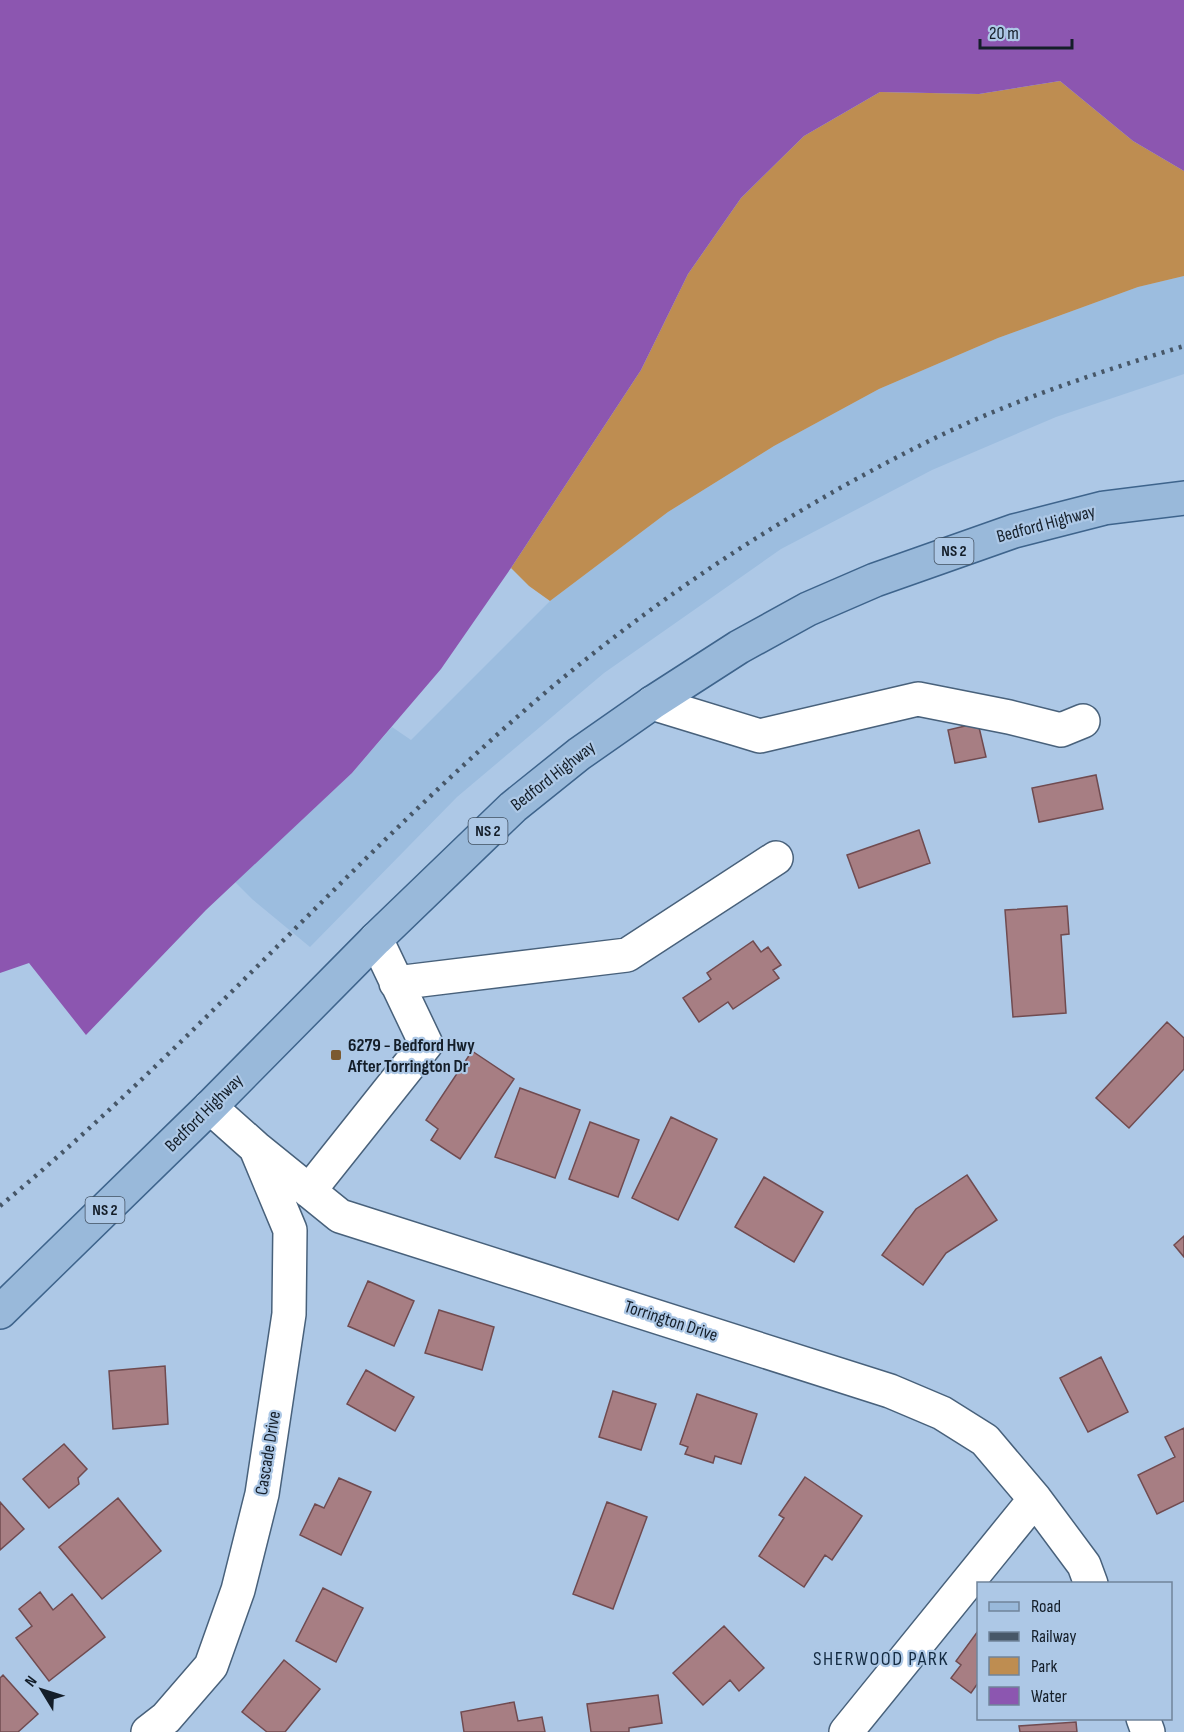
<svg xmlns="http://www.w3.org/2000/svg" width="1184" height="1732" font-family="'Sofia Sans Condensed',sans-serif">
  <rect width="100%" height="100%" fill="#adc8e6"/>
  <path fill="#9cbddf" d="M1184,276V374L1056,417L932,470L781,549L604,673L457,797L310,947L252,899L235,882L352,773L392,727L411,740L550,601L668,512L774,446L879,389L998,338L1138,287Z"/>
  <path fill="#be8d51" d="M1060,81L1133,141L1184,171V276L1138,287L998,338L879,389L774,446L668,512L550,601L529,586L511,568L641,370L688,274L741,198L804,136L880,92L979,94Z"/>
  <path fill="#8c56b0" d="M0,0H1184V171L1133,141L1060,81L979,94L880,92L804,136L741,198L688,274L641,370L511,568L441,669L352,773L206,910L86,1035L29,963L0,973Z"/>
  <path fill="#a77e83" stroke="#704b50" stroke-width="1.5" d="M978,723L986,757L955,763L948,730Z
    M1096,775L1103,809L1039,822L1032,788Z
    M919,830L930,863L859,888L847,855Z
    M1067,906L1069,934L1061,935L1066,1013L1013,1017L1005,910Z
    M753,941L761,952L768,947L781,965L773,970L779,978L733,1009L728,1002L699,1022L683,998L711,979L707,973Z
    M1167,1022L1184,1038V1069L1129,1128L1096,1098Z
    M472,1051L514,1079L460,1159L431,1140L438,1129L426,1120Z
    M520,1088L580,1110L555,1178L495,1157Z
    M671,1117L717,1139L678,1220L632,1198Z
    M590,1122L639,1140L618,1197L569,1179Z
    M967,1175L997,1220L946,1253L923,1285L882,1255L916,1209Z
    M764,1177L823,1212L794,1262L735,1227Z
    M1184,1236V1257L1174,1245Z
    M368,1281L414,1301L394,1346L348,1326Z
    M439,1310L494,1327L482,1370L425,1353Z
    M1101,1357L1128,1412L1088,1432L1060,1378Z
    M165,1366L168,1424L113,1429L109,1371Z
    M366,1370L414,1397L395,1431L347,1404Z
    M613,1391L656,1404L641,1450L599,1437Z
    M697,1394L757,1414L741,1464L715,1456L713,1463L685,1454L688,1447L680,1444Z
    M1184,1428V1501L1157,1514L1138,1475L1175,1457L1165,1437Z
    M64,1444L87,1469L78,1478L79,1484L49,1508L23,1479Z
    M805,1477L862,1516L832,1560L825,1555L804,1587L759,1556L784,1518L779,1515Z
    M339,1478L371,1492L341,1555L300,1535L315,1504L324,1508Z
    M118,1498L161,1551L102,1599L59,1547Z
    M0,1502L24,1529L0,1550Z
    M607,1502L647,1517L613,1609L573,1594Z
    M323,1588L363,1608L336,1662L296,1641Z
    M40,1592L53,1610L72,1594L105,1637L49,1681L16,1638L32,1626L19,1609Z
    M724,1626L764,1668L739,1691L730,1680L703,1705L673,1673Z
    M978,1631V1683L971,1693L951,1678L961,1665L956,1661Z
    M284,1660L320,1689L285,1732H267L242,1712Z
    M3,1675L38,1714L18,1732H0V1678Z
    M658,1695L662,1723L629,1728V1732H591L587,1704Z
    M514,1702L518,1721L542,1717L545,1732H464L461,1712Z
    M1076,1722L1077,1732H1020L1019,1726Z"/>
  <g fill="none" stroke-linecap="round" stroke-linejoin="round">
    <defs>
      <path id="minor" d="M652,703L760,736L918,699L1009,717L1061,730L1083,721
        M396,983L627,955L776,858
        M210,1107L256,1148L340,1216L890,1391L942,1413L985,1440L1035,1499L1084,1565L1091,1584
        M309,1191L426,1044L376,939
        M1143,1718L1148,1732
        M148,1732L166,1718L211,1666L238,1590L262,1494L289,1314L290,1230L257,1151
        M846,1732L1035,1499"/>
      <path id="major" d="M0,1312L210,1107L376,939L513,807L579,754L652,703L739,647L808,609L875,580L1014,531L1104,508L1184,498"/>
    </defs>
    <use href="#minor" stroke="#48617b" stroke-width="36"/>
    <use href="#major" stroke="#3e648c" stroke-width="36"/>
    <use href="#minor" stroke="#fff" stroke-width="33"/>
    <use href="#major" stroke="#99b9da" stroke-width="33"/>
    <path stroke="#475768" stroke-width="4.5" stroke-dasharray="3 6" stroke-linecap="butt" d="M0,1206C180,1057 333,880 508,725C636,611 779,515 933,439C1013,400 1099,372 1184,346"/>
  </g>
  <rect fill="#7b5a31" stroke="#adc8e6" stroke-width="2" x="330" y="1049" width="12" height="12" rx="3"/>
  <g text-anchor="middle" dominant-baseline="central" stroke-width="4.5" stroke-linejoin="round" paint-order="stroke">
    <g fill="#adc8e6" stroke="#425162" stroke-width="1.5">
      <rect x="934.5" y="538" width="39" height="26" rx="4.5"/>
      <rect x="468.5" y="818" width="39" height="26" rx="4.5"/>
      <rect x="85.5" y="1197" width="39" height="26" rx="4.5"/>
    </g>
    <g font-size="16" font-weight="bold" fill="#141e29">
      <text x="954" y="551">NS 2</text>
      <text x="488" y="831">NS 2</text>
      <text x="105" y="1210">NS 2</text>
    </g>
    <g font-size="18" fill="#141e29" stroke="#adc8e6">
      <text transform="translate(1046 524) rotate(-15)">Bedford Highway</text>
      <text transform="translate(553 776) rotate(-38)">Bedford Highway</text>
      <text transform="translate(204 1113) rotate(-45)">Bedford Highway</text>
      <text transform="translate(671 1321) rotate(18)">Torrington Drive</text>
      <text transform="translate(268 1453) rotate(-81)">Cascade Drive</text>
    </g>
    <g font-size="18" font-weight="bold" fill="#141e29" stroke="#adc8e6" text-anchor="start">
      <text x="348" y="1045">6279 - Bedford Hwy<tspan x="348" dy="21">After Torrington Dr</tspan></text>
    </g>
    <g font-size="20" letter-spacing="1.5" fill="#142b42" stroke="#adc8e6">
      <text x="881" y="1659">SHERWOOD PARK</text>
    </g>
  </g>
  <rect x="977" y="1582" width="195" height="138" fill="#adc8e6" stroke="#70849a" stroke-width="1.5"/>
  <rect x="989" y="1602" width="30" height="9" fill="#99b9da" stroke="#70849a" stroke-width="1.5"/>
  <text x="1031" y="1612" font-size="18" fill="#141e29">Road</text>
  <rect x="989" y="1632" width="30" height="9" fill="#475768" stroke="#70849a" stroke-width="1.5"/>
  <text x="1031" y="1642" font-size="18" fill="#141e29">Railway</text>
  <rect x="989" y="1657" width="30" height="18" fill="#be8d51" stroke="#70849a" stroke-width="1.5"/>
  <text x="1031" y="1672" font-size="18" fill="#141e29">Park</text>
  <rect x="989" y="1687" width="30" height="18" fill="#8c56b0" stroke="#70849a" stroke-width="1.5"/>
  <text x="1031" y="1702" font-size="18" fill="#141e29">Water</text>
  <g transform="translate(42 1690) rotate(308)" stroke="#adc8e6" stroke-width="4.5" paint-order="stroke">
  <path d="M0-4.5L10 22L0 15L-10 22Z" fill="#141e29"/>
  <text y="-9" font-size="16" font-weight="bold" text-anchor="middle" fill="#141e29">N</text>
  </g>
  <path d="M980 39v9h92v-9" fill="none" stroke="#141e29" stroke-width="3"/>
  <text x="989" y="39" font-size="18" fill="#141e29" stroke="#adc8e6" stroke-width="4.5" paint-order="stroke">20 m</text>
</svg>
